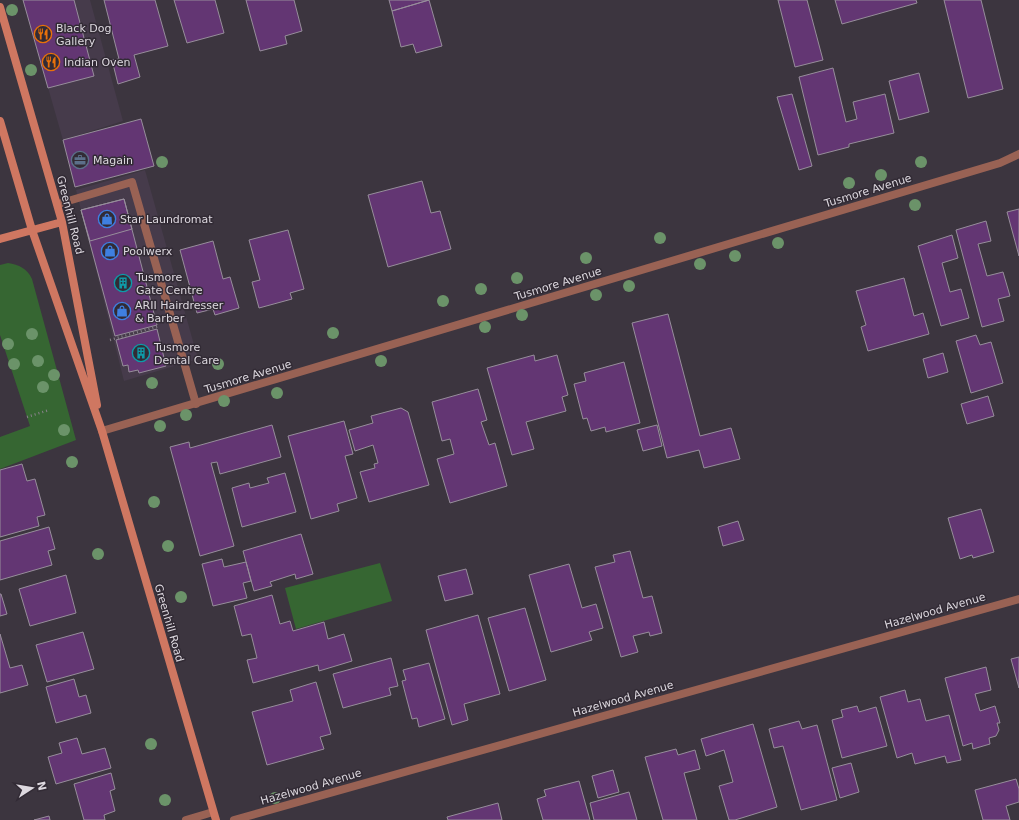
<svg xmlns="http://www.w3.org/2000/svg" width="1019" height="820" font-family="'DejaVu Sans',sans-serif">
  <rect width="100%" height="100%" fill="#3c353f"/>
  <path fill="#463b4b" d="M23,0H90L123,121L63,140Z
    M145,170L198,359L124,381L76,190Z"/>
  <path fill="#366632" d="M8,263C19,265 27,268 32,279L76,440L0,469V437L30,426L0,335V265Z
    M380,563L392,601L296,629L285,588Z"/>
  <path fill="#633673" stroke="#978e9b" d="M23,0H74L94,76L48,88Z
    M104,0H155L168,46L134,55L140,77L118,84L112,60L119,59Z
    M174,0H215L224,33L187,43Z
    M246,0H294L302,31L285,36L287,44L260,51Z
    M389,0H429L392,11Z
    M429,0L442,46L416,53L413,44L401,47L392,11Z
    M778,0H807L823,60L795,67Z
    M835,0H916L917,3L842,24Z
    M944,0H981L1003,89L968,98Z
    M833,68L846,122L857,119L853,102L885,94L894,133L849,144V147L818,155L799,77Z
    M919,73L929,112L899,120L889,81Z
    M792,94L812,166L799,170L777,97Z
    M141,119L154,166L75,187L63,140Z
    M422,181L431,213L440,211L451,249L388,267L368,195Z
    M124,199L132,229L90,241L81,210Z
    M124,199L157,325L115,336L81,210Z
    M1019,209V256L1007,212Z
    M986,221L991,241L978,244L987,276L1003,272L1010,296L998,299L1004,321L982,327L956,230Z
    M288,230L304,289L290,293L292,299L259,308L252,282L260,280L249,240Z
    M952,235L958,258L942,263L950,292L961,289L969,318L941,326L918,246Z
    M213,241L223,279L230,277L239,308L215,315L213,309L197,313L180,250Z
    M904,278L914,316L923,313L929,334L868,351L861,327L866,325L856,291Z
    M668,314L700,436L731,428L740,459L704,468L699,450L667,458L632,323Z
    M157,329L166,366L139,373L138,370L129,372L128,365L123,366L116,340Z
    M976,335L980,345L991,342L1003,383L971,393L956,341Z
    M943,353L948,372L928,378L923,359Z
    M534,355L535,361L557,355L568,395L562,397L566,411L526,422L534,449L512,455L487,368Z
    M624,362L640,423L606,432L605,427L591,431L587,418L583,419L574,384L586,381L584,373Z
    M478,389L487,420L481,422L489,445L495,443L507,486L450,503L437,459L454,454L450,439L442,441L432,402Z
    M988,396L994,416L967,424L961,404Z
    M401,408L408,412L429,485L369,502L360,472L375,468L374,464L378,463L373,445L355,451L349,430L373,423L371,416Z
    M344,421L353,454L345,456L357,498L337,504L339,511L311,519L288,436Z
    M272,425L281,457L220,474L217,462L211,463L234,546L200,556L170,447L189,442L190,448Z
    M657,425L662,446L643,451L637,430Z
    M22,464L27,481L35,479L45,515L37,517L39,526L0,537V470Z
    M285,473L296,512L242,527L232,488L249,483L250,488L269,483L267,478Z
    M981,509L994,552L973,558L972,555L960,559L948,518Z
    M738,521L744,540L723,546L718,527Z
    M49,527L55,549L48,551L52,565L0,580V541Z
    M301,534L313,574L296,579L295,574L270,582L272,586L254,591L243,551Z
    M630,551L643,598L652,596L662,633L650,636L649,632L633,636L638,652L621,657L595,567L615,562L613,555Z
    M222,559L224,567L246,562L251,581L243,583L247,598L213,606L202,564Z
    M569,564L582,608L596,604L603,628L589,632L592,640L551,652L529,575Z
    M466,569L473,594L445,601L438,576Z
    M66,575L76,613L30,626L19,589Z
    M0,594H1L7,614L0,616Z
    M272,595L280,624L290,621L293,631L324,622L328,639L344,634L352,661L319,671L318,665L253,683L247,660L257,658L251,634L242,636L234,606Z
    M525,608L546,680L509,691L488,618Z
    M478,615L500,694L464,704L468,720L452,725L426,630Z
    M83,632L94,669L47,682L36,645Z
    M0,634L10,668L22,665L28,685L0,693Z
    M1019,657V688L1011,659Z
    M391,658L398,686L389,688L391,695L343,708L333,674Z
    M429,663L445,719L419,727L417,718L412,719L402,681L406,680L403,670Z
    M986,667L991,690L975,694L980,711L995,706L1000,723H997L999,730L996,736L989,738L990,744L973,749L972,743L963,746L945,678Z
    M74,679L79,697L86,695L91,713L56,723L46,687Z
    M316,682L331,734L320,737L324,749L267,765L252,712L293,701L290,690Z
    M905,690L908,702L920,699L926,721L949,715L961,760L947,763L945,756L915,764L912,753L897,758L880,697Z
    M857,706L859,712L876,707L887,746L842,758L832,720L843,717L841,710Z
    M799,721L802,729L817,725L837,800L801,810L783,746L774,748L769,729Z
    M753,724L777,807L735,820H729L719,786L733,782L724,750L706,756L701,739Z
    M77,738L82,754L105,748L111,768L56,784L48,757L62,753L59,743Z
    M676,749L678,755L695,750L700,769L684,773L697,820H663L645,757Z
    M851,763L859,792L840,798L832,768Z
    M613,770L619,792L598,798L592,776Z
    M111,773L115,789L110,791L115,811L104,815L105,820H84L74,784Z
    M1016,779L1019,789V802L1006,806L1010,820H983L975,790Z
    M579,781L590,820H543L537,799L546,796L544,790Z
    M629,792L637,820H594L590,803Z
    M498,803L502,820H448L447,817Z
    M49,816L50,820H34Z"/>
  <g fill="none" stroke-linecap="round" stroke-linejoin="round">
    <path stroke="#88828a" stroke-width="2.5" stroke-dasharray="1 3" stroke-linecap="butt" d="M110,340L159,326
      M27,417L49,410"/>
    <path stroke="#996254" stroke-width="8" d="M58,204L132,182L196,404"/>
    <path stroke="#996254" stroke-width="8" d="M102,431L1000,163L1019,154
      M186,820L213,812
      M234,820L1019,599"/>
    <path stroke="#cf7761" stroke-width="8" d="M0,7L62,222L97,405
      M0,121L32,230L102,431L216,820
      M0,239L62,222"/>
  </g>
  <g fill="#6b9369">
    <circle cx="12" cy="10" r="6"/>
    <circle cx="31" cy="70" r="6"/>
    <circle cx="162" cy="162" r="6"/>
    <circle cx="921" cy="162" r="6"/>
    <circle cx="881" cy="175" r="6"/>
    <circle cx="849" cy="183" r="6"/>
    <circle cx="915" cy="205" r="6"/>
    <circle cx="660" cy="238" r="6"/>
    <circle cx="778" cy="243" r="6"/>
    <circle cx="735" cy="256" r="6"/>
    <circle cx="586" cy="258" r="6"/>
    <circle cx="700" cy="264" r="6"/>
    <circle cx="517" cy="278" r="6"/>
    <circle cx="629" cy="286" r="6"/>
    <circle cx="481" cy="289" r="6"/>
    <circle cx="596" cy="295" r="6"/>
    <circle cx="443" cy="301" r="6"/>
    <circle cx="522" cy="315" r="6"/>
    <circle cx="485" cy="327" r="6"/>
    <circle cx="333" cy="333" r="6"/>
    <circle cx="32" cy="334" r="6"/>
    <circle cx="8" cy="344" r="6"/>
    <circle cx="38" cy="361" r="6"/>
    <circle cx="381" cy="361" r="6"/>
    <circle cx="14" cy="364" r="6"/>
    <circle cx="218" cy="364" r="6"/>
    <circle cx="54" cy="375" r="6"/>
    <circle cx="152" cy="383" r="6"/>
    <circle cx="43" cy="387" r="6"/>
    <circle cx="277" cy="393" r="6"/>
    <circle cx="224" cy="401" r="6"/>
    <circle cx="186" cy="415" r="6"/>
    <circle cx="160" cy="426" r="6"/>
    <circle cx="64" cy="430" r="6"/>
    <circle cx="72" cy="462" r="6"/>
    <circle cx="154" cy="502" r="6"/>
    <circle cx="168" cy="546" r="6"/>
    <circle cx="98" cy="554" r="6"/>
    <circle cx="181" cy="597" r="6"/>
    <circle cx="151" cy="744" r="6"/>
    <circle cx="275" cy="798" r="6"/>
    <circle cx="165" cy="800" r="6"/>
  </g>
  <defs>
    <symbol id="restaurant-ring" viewBox="-11 -11 22 22"><circle r="9.5" fill="#322b35" stroke="#e8710a" stroke-width="1.5"/><path d="M-5-6h1v4h1v-4h1v4h1v-4h1v5L-1.5 .5V6h-2V.5L-5-1ZM5-6V6H3V1.5H1.5Q1.5-4 5-6Z" fill="#e8710a"/></symbol>
    <symbol id="office-ring" viewBox="-11 -11 22 22"><circle r="9.5" fill="#322b35" stroke="#5c6f8a" stroke-width="1.5"/><path d="M-6-3h4V-5.5h4V-3h4V5H-6ZM-1-4.5V-3h2v-1.5ZM-6 0V1H6V0Z" fill="#5c6f8a"/></symbol>
    <symbol id="shop-ring" viewBox="-11 -11 22 22"><circle r="9.5" fill="#322b35" stroke="#3f7fe0" stroke-width="1.5"/><path d="M-5-2.5h2.3a2.7 3.5 0 0 1 5.4 0H5L5.5 6h-11ZM-1.5-2.5h3a1.5 2.3 0 0 0-3 0Z" fill="#3f7fe0"/></symbol>
    <symbol id="building-ring" viewBox="-11 -11 22 22"><circle r="9.5" fill="#322b35" stroke="#0f9aa8" stroke-width="1.5"/><path d="M-4-6H4V6H1V3H-1V6H-4ZM-2.5-4.3h1.7v1.8h-1.7ZM.8-4.3h1.7v1.8H.8ZM-2.5-1h1.7V.8h-1.7ZM.8-1h1.7V.8H.8Z" fill="#0f9aa8"/></symbol>
  </defs>
  <g fill-rule="evenodd">
    <use href="#restaurant-ring" x="33" y="24" width="20" height="20"/>
    <use href="#restaurant-ring" x="41" y="52" width="20" height="20"/>
    <use href="#office-ring" x="70" y="150" width="20" height="20"/>
    <use href="#shop-ring" x="97" y="209" width="20" height="20"/>
    <use href="#shop-ring" x="100" y="241" width="20" height="20"/>
    <use href="#building-ring" x="113" y="273" width="20" height="20"/>
    <use href="#shop-ring" x="112" y="301" width="20" height="20"/>
    <use href="#building-ring" x="131" y="343" width="20" height="20"/>
  </g>
  <g text-anchor="middle" dominant-baseline="central" stroke-width="3" stroke-linejoin="round" paint-order="stroke">
    <g font-size="11" fill="#ddd8df" stroke="#322b35" text-anchor="start">
      <text x="56" y="28">Black Dog<tspan x="56" dy="13">Gallery</tspan></text>
      <text x="64" y="62">Indian Oven</text>
      <text x="93" y="160">Magain</text>
      <text x="120" y="219">Star Laundromat</text>
      <text x="123" y="251">Poolwerx</text>
      <text x="136" y="277">Tusmore<tspan x="136" dy="13">Gate Centre</tspan></text>
      <text x="135" y="305">ARII Hairdresser<tspan x="135" dy="13">&amp; Barber</tspan></text>
      <text x="154" y="347">Tusmore<tspan x="154" dy="13">Dental Care</tspan></text>
    </g>
    <g font-size="11" fill="#ddd8df" stroke="#322b35">
      <text transform="translate(868 191) rotate(-17)">Tusmore Avenue</text>
      <text transform="translate(70 215) rotate(76)">Greenhill Road</text>
      <text transform="translate(558 284) rotate(-17)">Tusmore Avenue</text>
      <text transform="translate(248 377) rotate(-17)">Tusmore Avenue</text>
      <text transform="translate(935 611) rotate(-16)">Hazelwood Avenue</text>
      <text transform="translate(169 623) rotate(74)">Greenhill Road</text>
      <text transform="translate(623 699) rotate(-16)">Hazelwood Avenue</text>
      <text transform="translate(311 787) rotate(-16)">Hazelwood Avenue</text>
    </g>
  </g>
  <g transform="translate(32 788) rotate(78)" stroke="#322b35" stroke-width="3" paint-order="stroke">
  <path d="M0-3L7 15L0 10L-7 15Z" fill="#ddd8df"/>
  <text y="-6" font-size="11" font-weight="bold" text-anchor="middle" fill="#ddd8df">N</text>
  </g>
</svg>
